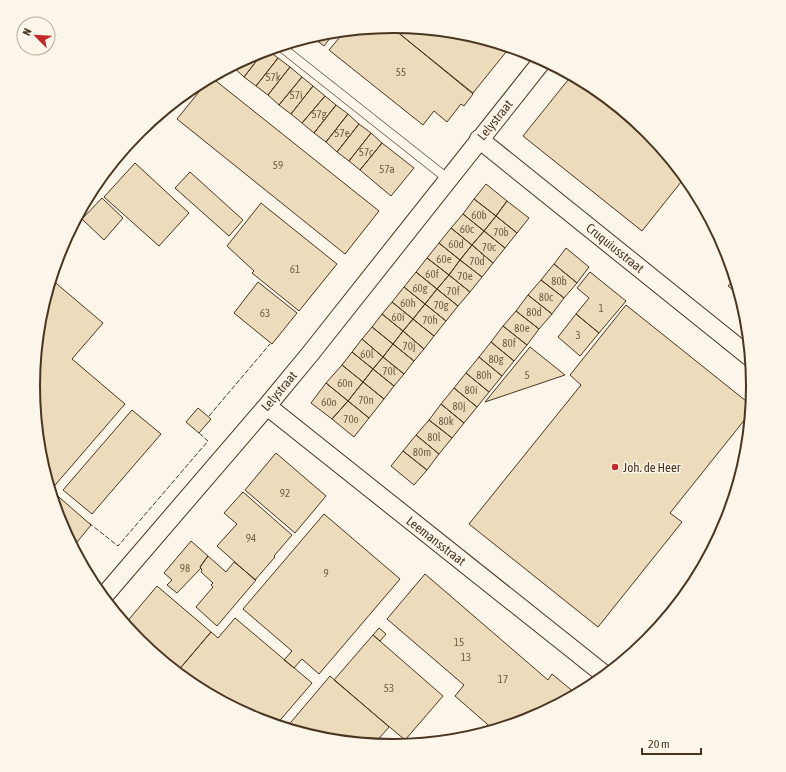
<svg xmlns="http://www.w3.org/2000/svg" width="786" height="772" font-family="'Asap Condensed',sans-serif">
  <rect width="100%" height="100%" fill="#fbf6e9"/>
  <path fill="#ecdcbc" stroke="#4a3520" d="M390,26L473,94L464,106L461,104L447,122L434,111L423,125L329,50L345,31Z
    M390,26L463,33L510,47L473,93Z
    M335,32L324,46L311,36L323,33Z
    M265,50H268L278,58L256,86L244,77Z
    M265,50L244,77L232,66L255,53Z
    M278,58L290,67L268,95L256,86Z
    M290,67L302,77L279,105L268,95Z
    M572,75L593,87L648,132L685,177L642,231L523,136Z
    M211,77L379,211L345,254L177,119Z
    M302,77L313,86L291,114L279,105Z
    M313,86L325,96L302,123L291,114Z
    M325,96L336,105L314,133L302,123Z
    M336,105L348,114L326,142L314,133Z
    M348,114L359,124L337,152L326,142Z
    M359,124L371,133L349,161L337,152Z
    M371,133L382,143L360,170L349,161Z
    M382,143L414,168L391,196L360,170Z
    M135,163L189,213L159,246L104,197Z
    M190,172L243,220L229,236L175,188Z
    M486,184L507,201L496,216L474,199Z
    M102,198L123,218L104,240L82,219Z
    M474,199L496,216L484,231L463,214Z
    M507,201L529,218L517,233L496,216Z
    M261,203L337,264L299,311L252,273L254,271L227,246Z
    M463,214L484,231L472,245L451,228Z
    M496,216L517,233L505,248L484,231Z
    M451,228L472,245L460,260L439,243Z
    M484,231L505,248L493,263L472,245Z
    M439,243L460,260L449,275L427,258Z
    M472,245L493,263L482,277L460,260Z
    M566,248L589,267L577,283L554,264Z
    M427,258L449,275L437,289L416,272Z
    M460,260L482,277L470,292L449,275Z
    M554,264L577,283L564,298L541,280Z
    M416,272L437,289L425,304L404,287Z
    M590,272L626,301L599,333L576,314L589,298L577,288Z
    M449,275L470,292L458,306L437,289Z
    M735,278L740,296L728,286Z
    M51,279L103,323L72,359L125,404L50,491L40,456L33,386L40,316Z
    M541,280L564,298L552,314L528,295Z
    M258,282L297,313L272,344L234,313Z
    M404,287L425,304L413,319L392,302Z
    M437,289L458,306L446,321L425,304Z
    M528,295L552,314L539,329L516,311Z
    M392,302L413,319L403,331L382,314Z
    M425,304L446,321L434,336L413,319Z
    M626,305L751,405L750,413L670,513L682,522L598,627L469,524L581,385L570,375Z
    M516,311L539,329L527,345L503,326Z
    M382,314L403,331L393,344L372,327Z
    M576,314L599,333L580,356L558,337Z
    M413,319L434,336L424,349L403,331Z
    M503,326L527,345L514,361L491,342Z
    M372,327L393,344L383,357L362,339Z
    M403,331L424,349L414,361L393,344Z
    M362,339L383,357L373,369L352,352Z
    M491,342L514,361L502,376L479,357Z
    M393,344L414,361L404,374L383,357Z
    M530,347L565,375L485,402Z
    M352,352L373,369L363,382L342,365Z
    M383,357L404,374L394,386L373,369Z
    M479,357L502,376L489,392L466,373Z
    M342,365L363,382L348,401L326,383Z
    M373,369L394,386L384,399L363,382Z
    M466,373L489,392L477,407L454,388Z
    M363,382L384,399L369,418L348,401Z
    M326,383L348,401L332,419L311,403Z
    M454,388L477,407L464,423L441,404Z
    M348,401L369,418L354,437L332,419Z
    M441,404L464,423L452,438L429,420Z
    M198,408L211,419L199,433L186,422Z
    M132,410L161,434L92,514L63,490Z
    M429,420L452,438L439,454L416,435Z
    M416,435L439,454L427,470L403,451Z
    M403,451L427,470L414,485L391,466Z
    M276,453L326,496L295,533L245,490Z
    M52,491L91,525L73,547L60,524L51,492Z
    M243,492L292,535L274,556L275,557L255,580L217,546L237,524L224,513Z
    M324,514L400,579L319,674L302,659L294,668L284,660L292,651L243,609Z
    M191,541L208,556L200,567L201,568L177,593L167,585L172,580L164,573Z
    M208,556L226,572L234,562L256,580L217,626L196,607L213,587L211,585L213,583L201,572L202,570L200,567Z
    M425,574L548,680L552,674L575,693L573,696L531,719L494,730L455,696L464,685L387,619Z
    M157,586L211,632L177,672L138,640L125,624Z
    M235,618L312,683L276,725L255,719L193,685L177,672L211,632L218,638Z
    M379,628L386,634L380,641L373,635Z
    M373,635L443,696L405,740L334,680Z
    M330,676L389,727L374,744L323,739L286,728Z"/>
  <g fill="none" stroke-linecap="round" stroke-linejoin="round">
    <defs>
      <path id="service" d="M280,46L448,179"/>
      <path id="minor" d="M479,139L750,357
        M267,406L605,675
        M103,597L267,406L310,354L543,60"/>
    </defs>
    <use href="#service" stroke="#4a3520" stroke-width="10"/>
    <use href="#minor" stroke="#4a3520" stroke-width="20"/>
    <use href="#service" stroke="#fbf6e9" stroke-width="9"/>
    <use href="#minor" stroke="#fbf6e9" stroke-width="18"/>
    <path stroke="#4a3520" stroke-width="1" stroke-dasharray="5 2" stroke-linecap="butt" d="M209,416L270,344
      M89,523L118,546L208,441L199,433"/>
  </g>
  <circle fill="#c62828" stroke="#fbf6e9" stroke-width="1.5" cx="615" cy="467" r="4"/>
  <g text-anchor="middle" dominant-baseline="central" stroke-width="3" stroke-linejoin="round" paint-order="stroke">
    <g font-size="11" fill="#725f47">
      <text x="401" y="72">55</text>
      <text x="273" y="77">57k</text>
      <text x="296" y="95">57i</text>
      <text x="319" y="114">57g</text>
      <text x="342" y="133">57e</text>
      <text x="366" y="152">57c</text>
      <text x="278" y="165">59</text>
      <text x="387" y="169">57a</text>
      <text x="479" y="215">60b</text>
      <text x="467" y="229">60c</text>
      <text x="501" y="232">70b</text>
      <text x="456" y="244">60d</text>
      <text x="489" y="247">70c</text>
      <text x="444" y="259">60e</text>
      <text x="477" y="261">70d</text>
      <text x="295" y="269">61</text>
      <text x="432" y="274">60f</text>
      <text x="465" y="276">70e</text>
      <text x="559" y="281">80b</text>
      <text x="420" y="288">60g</text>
      <text x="453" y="291">70f</text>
      <text x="546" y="297">80c</text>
      <text x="408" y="303">60h</text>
      <text x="441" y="305">70g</text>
      <text x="601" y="308">1</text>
      <text x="534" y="312">80d</text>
      <text x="265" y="313">63</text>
      <text x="398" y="317">60i</text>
      <text x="430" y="320">70h</text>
      <text x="522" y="328">80e</text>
      <text x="578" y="335">3</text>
      <text x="509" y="343">80f</text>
      <text x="409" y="346">70j</text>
      <text x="367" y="354">60l</text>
      <text x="496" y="359">80g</text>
      <text x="389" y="371">70l</text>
      <text x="484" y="375">80h</text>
      <text x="527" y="375">5</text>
      <text x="345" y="383">60n</text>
      <text x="471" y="390">80i</text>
      <text x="366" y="400">70n</text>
      <text x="329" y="402">60o</text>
      <text x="459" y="406">80j</text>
      <text x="351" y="419">70o</text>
      <text x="446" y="421">80k</text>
      <text x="434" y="437">80l</text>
      <text x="422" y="452">80m</text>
      <text x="285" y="493">92</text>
      <text x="251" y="538">94</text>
      <text x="185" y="568">98</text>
      <text x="326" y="573">9</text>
      <text x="459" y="642">15</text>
      <text x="466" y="657">13</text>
      <text x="503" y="679">17</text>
      <text x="389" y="688">53</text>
    </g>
    <g font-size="13" fill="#4a3520" stroke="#fbf6e9">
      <text transform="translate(495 120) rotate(-51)">Lelystraat</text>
      <text transform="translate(615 248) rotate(39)">Cruquiusstraat</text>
      <text transform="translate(279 391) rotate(-50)">Lelystraat</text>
      <text transform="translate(436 541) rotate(38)">Leemansstraat</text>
    </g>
    <g font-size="13" fill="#4a3520" stroke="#fbf6e9" text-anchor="start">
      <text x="623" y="467">Joh. de Heer</text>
    </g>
  </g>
  <path d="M0 0H786V772H0ZM40 386a353 353 0 1 1 706 0a353 353 0 1 1-706 0Z" fill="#fbf6e9" fill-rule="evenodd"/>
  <path fill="none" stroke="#4a3520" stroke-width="2" d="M40 386a353 353 0 1 1 706 0a353 353 0 1 1-706 0Z"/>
  <g transform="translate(36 36) rotate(294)"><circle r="19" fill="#fbf6e9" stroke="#b4a999"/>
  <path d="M0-3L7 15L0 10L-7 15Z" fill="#c62828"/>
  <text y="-6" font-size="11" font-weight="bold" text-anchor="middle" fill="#4a3520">N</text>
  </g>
  <path d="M642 748v6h59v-6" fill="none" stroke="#4a3520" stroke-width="2"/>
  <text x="648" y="748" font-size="12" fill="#4a3520" stroke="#fbf6e9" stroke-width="3" paint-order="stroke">20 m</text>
</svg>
